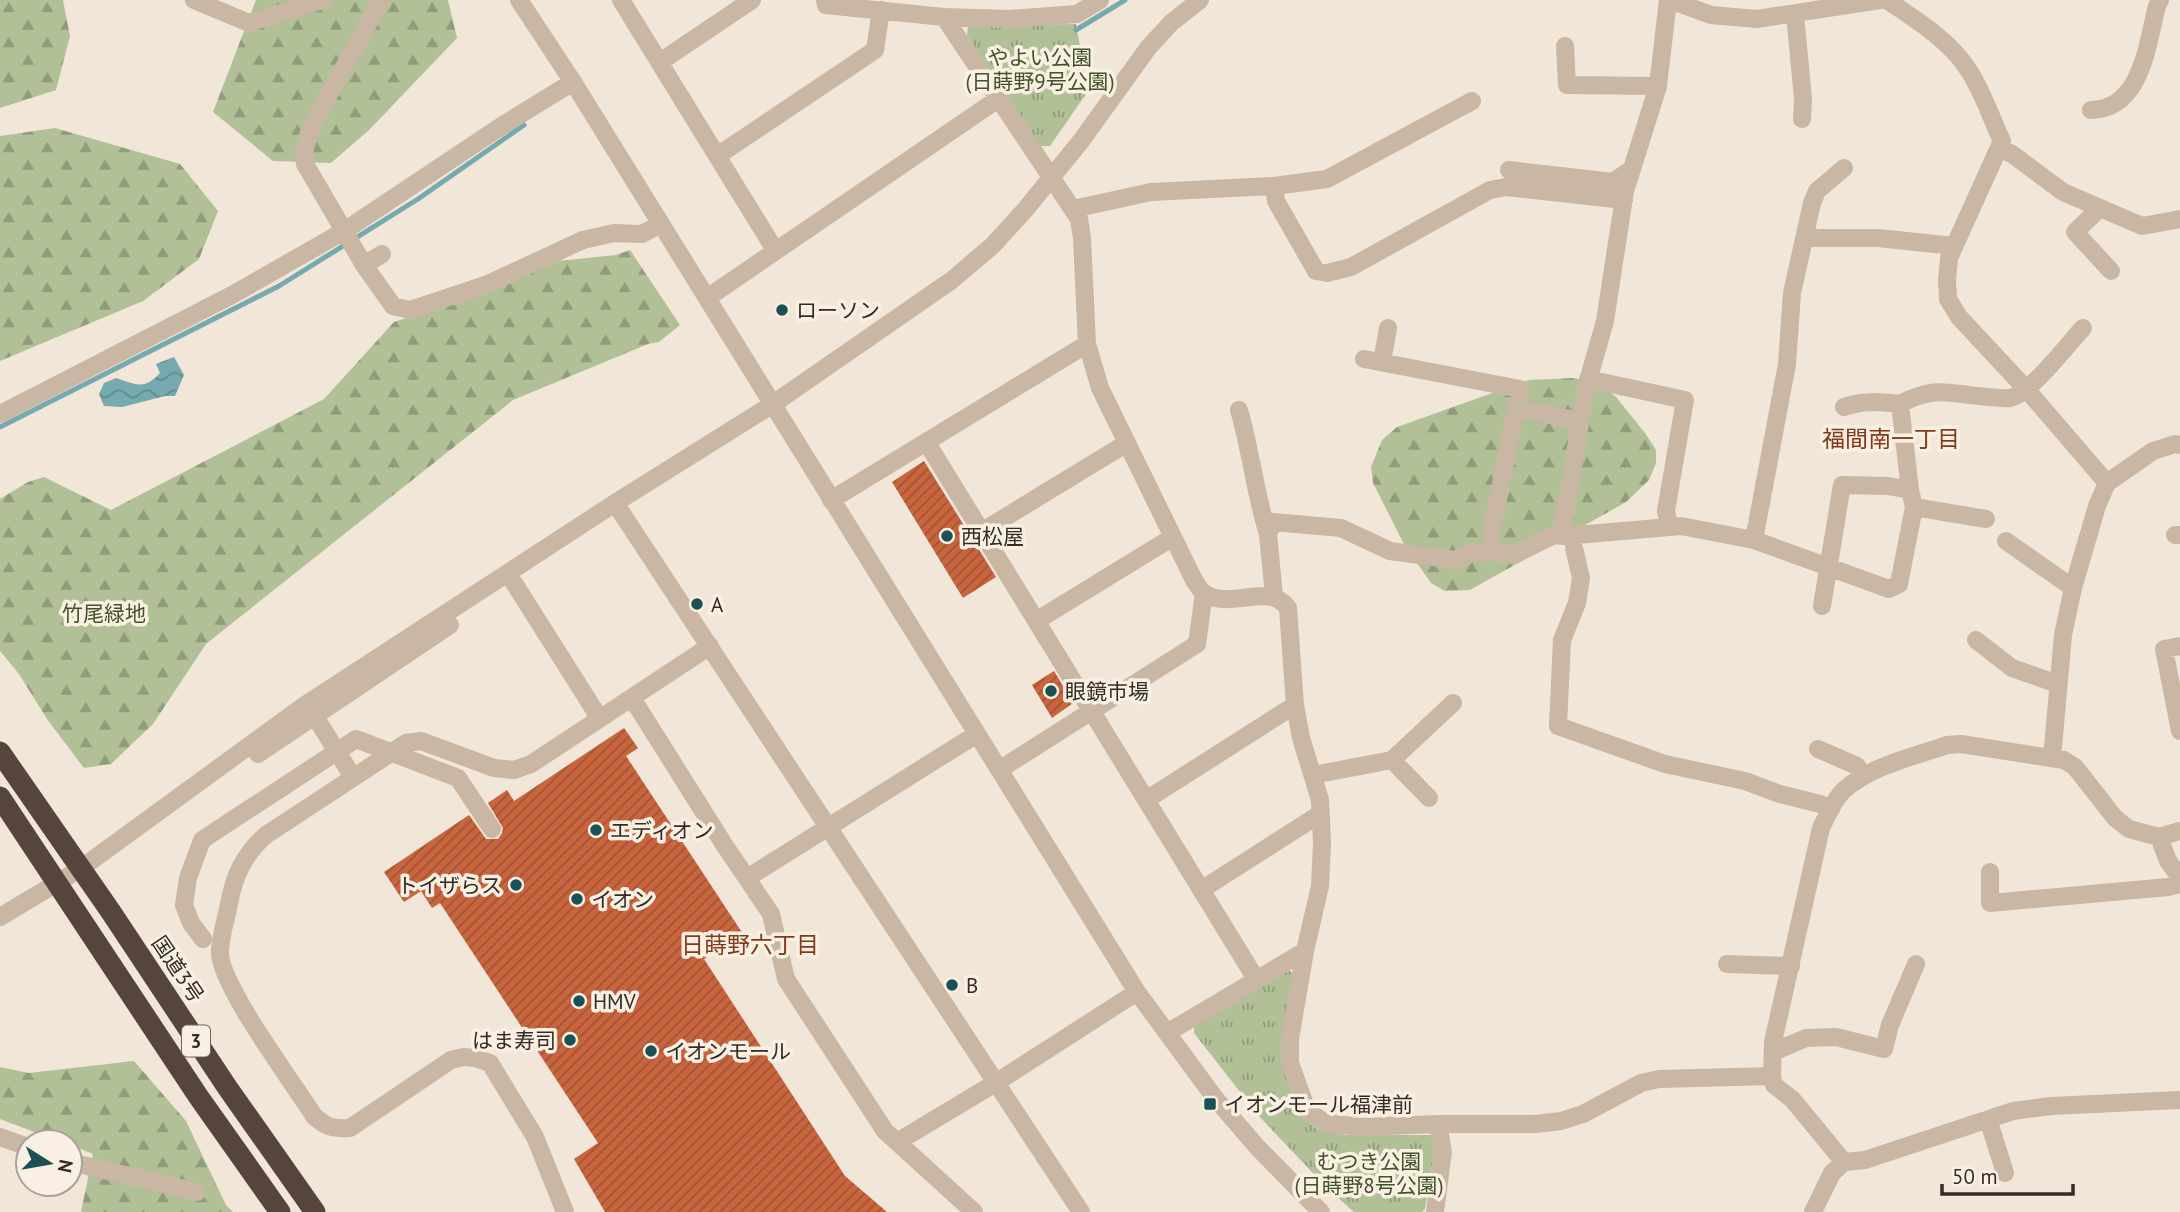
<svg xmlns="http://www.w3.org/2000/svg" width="2180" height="1212" font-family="'PT Sans','Noto Sans JP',sans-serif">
  <defs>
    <pattern id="forest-firs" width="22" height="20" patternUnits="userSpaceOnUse" patternTransform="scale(1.75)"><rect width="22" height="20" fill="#b1c097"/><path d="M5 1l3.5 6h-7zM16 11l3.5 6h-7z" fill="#919c7b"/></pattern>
    <pattern id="park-tufts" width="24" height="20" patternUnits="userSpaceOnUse" patternTransform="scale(1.75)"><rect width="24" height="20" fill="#b1c097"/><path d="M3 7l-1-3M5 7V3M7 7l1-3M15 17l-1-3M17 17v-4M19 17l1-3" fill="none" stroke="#919c7b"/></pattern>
    <pattern id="water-waves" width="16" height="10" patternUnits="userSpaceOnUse" patternTransform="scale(1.75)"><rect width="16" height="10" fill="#76aaaf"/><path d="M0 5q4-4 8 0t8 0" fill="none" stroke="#628b8e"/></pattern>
    <pattern id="building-hatch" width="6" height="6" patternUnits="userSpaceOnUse" patternTransform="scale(1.75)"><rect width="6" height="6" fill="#c8653e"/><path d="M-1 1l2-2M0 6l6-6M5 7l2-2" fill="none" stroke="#a35334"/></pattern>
  </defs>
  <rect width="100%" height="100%" fill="#f1e6d7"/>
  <path fill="url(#forest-firs)" d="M0,0H63L70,36L56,90L0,108Z
    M256,0H448L457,38L369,130L331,163L273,161L213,112Z
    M55,128L180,164L218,211L199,259L143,301L0,361V136Z
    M630,250L680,325L659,342L648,344L513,400L206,644L153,724L111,764L84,768L47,719L19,674L0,651V499L28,482L44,477L111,510L324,399L394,322L480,294L558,261L616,255Z
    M1574,378L1601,385L1616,397L1645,433L1656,450V463L1649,480L1626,502L1470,590L1445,591L1431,583L1405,546L1373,483L1371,467L1382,440L1397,427L1529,380Z
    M134,1061L186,1121L226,1205L233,1212H81L93,1154L70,1145V1142H61L0,1119V1067L29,1073Z"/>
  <path fill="url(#park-tufts)" d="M1076,24L1088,91L1050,146H1038L967,35L968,26Z
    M1287,969L1293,973L1283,1056L1298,1113L1317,1129L1347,1135H1431L1436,1143L1425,1209L1422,1212H1354L1328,1189L1259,1116L1194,1033V1026Z"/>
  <path fill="url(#water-waves)" d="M174,357L184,375L175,396H165L122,407L104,406L99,394L104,383L116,378C137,385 144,390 160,373L156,364Z"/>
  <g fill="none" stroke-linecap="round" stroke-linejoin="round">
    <path stroke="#76aaaf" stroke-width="5" d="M1076,30L1125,0
      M0,427L279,286L418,199L524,125"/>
  </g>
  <path fill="url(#building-hatch)" d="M924,461L996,577L963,598L892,482Z
    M1054,671L1073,703L1052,718L1032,685Z
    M624,728L638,748L626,756L743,934L704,959L845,1176L887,1212H605L574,1159L598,1143L440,903L432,908L421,891L404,902L384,872L469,815L486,839H498L502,833L503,828L488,803L507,790L514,801Z"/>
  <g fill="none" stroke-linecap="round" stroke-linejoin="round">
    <path stroke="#c9b6a3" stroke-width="18" d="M194,0L249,23L323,0
      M381,0L309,131L304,154L305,164L364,265L393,306L410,310L488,284L583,240L614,233L642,234L661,224
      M519,0L573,82L1137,992L1215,1098L1258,1148L1321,1212
      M621,0L775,250
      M825,0L826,5L944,17L1009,19L1077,14L1100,0
      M1670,0L1711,15L1757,19L1880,0
      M1887,0C1916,20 1951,41 1969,71C1983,92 1991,118 2002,141L1949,258L1947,280L1948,299L1959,317L2027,390L2107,483
      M1795,14L1803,99L1802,119
      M944,17L1079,219L1082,238L1087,344L1100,388L1194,580C1197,584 1200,590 1204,593C1229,611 1269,581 1288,608L1295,705L1301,738L1320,800L1322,843L1320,886L1305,951L1290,1039V1063L1307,1110L1325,1123L1362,1127L1438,1124H1535L1561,1121L1583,1114L1641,1083L1659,1079L1772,1076
      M1565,46L1567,85L1658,86
      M660,62L752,0
      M2091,110C2142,109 2147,44 2157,6L2160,0
      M1999,148L2012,154L2063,192L2142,226L2180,219
      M717,156L875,50L881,10
      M1509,170L1613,182L1632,169L1658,86L1668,0
      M1274,186L1276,201L1316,271L1327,273L1351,267L1490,190L1506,187L1624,200
      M2100,208L2075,232L2111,271
      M1073,209L1151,192L1274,186L1327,179L1472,101
      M1805,238H1878L1954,246
      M364,265L382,254
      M707,298L998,99
      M1364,359L1520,389L1492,529L1491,552
      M1382,362L1388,328
      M1588,379L1685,400L1666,511L1669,526
      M1844,407C1863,400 1881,402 1900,404
      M1516,408L1580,421
      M1239,410C1251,451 1255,493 1268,534
      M0,414L232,295L344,231L503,125L573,82
      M927,443L1256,979
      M1910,490L1900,404C1938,384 1950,395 1989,397C1995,397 2004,399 2010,398C2030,394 2068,344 2083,328
      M831,500L1087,344
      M615,503L1081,1212
      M1914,507L1986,519
      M981,532L1127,443
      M1554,535L1565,536L1681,526L1754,540L1889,589L1899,584L1914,507L1910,490L1888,486L1842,485L1822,606
      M2175,535H2180
      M1754,540L1787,364L1792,293L1812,203L1817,191L1844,168
      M2006,541L2073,588
      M1574,548L1581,578L1577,603L1562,640L1558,726L1665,764L1745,781L1780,794L1820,804L1831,809
      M514,583L600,719
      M1274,596L1268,534L1273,522L1341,528L1390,551L1455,560L1473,553L1491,552L1514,555L1554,535L1562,530L1586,388L1605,321L1625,191L1632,169
      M1036,621L1173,537
      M1976,640L2012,668L2058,684
      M2180,646L2164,649L2180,731
      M632,698L725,846L771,914L786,979L885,1131L974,1212
      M314,715L353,777
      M1818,749L1857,766L1862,777
      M258,754L450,625
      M2052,758L2063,635L2073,588L2097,506L2107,483L2153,451L2175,444L2180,445
      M1392,760L1453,703
      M999,770L1197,644L1204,593
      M1313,775L1392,760L1429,798
      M1146,800L1295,705
      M2159,837L2168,861L2180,877
      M1990,872V903L2168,887L2180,884
      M747,878L977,734
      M1201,890L1320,814
      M0,917L80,869L305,705L615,503L773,404L952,280L992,246L1025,210L1081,141L1148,48L1171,23L1200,0
      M1727,964L1791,966
      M1167,1033L1305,951
      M1773,1052L1806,1038L1836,1037L1884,1049L1890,1025L1916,964
      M1988,1119L2005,1173
      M0,1137L28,1147
      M897,1142L997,1082L1137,992
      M70,1162L197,1192
      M1844,1162L1792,1099L1774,1085L1772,1076L1773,1042L1821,828C1827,816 1833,801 1843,791C1870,766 1913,757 1947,745L1961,744L2064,760L2075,767L2115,818L2129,829L2159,837L2180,831
      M565,1212L535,1137L490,1063L475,1058L463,1057L451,1060L350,1128C333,1129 326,1127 314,1116C294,1084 219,984 220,952C220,937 226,920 229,904C234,876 244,854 266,835L406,743L421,741L494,768L514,770L531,764L710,646
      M1435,1212L1443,1152L1438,1124
      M1813,1212L1832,1173L1844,1162L1865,1160L2013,1111L2051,1106L2180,1100"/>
    <path stroke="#55453c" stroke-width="21" d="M0,752L111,912L227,1087L315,1212
      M0,797L198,1096L280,1212"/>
    <path stroke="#c9b6a3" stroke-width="18" d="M203,939L191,923L184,905L188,878L202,840L356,739L458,778L492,829"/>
  </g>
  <g fill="#1b5056" stroke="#f9f0e3" stroke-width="2.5">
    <circle cx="782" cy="310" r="7"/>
    <circle cx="947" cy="536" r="7"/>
    <circle cx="697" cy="604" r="7"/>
    <circle cx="1051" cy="691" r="7"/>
    <circle cx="596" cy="830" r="7"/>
    <circle cx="516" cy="885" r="7"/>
    <circle cx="577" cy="899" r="7"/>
    <circle cx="952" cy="985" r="7"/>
    <circle cx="579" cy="1001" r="7"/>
    <circle cx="570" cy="1040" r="7"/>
    <circle cx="651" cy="1051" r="7"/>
    <rect x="1203" y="1097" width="14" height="14" rx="3.5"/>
  </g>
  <g text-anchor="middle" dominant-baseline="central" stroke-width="7" stroke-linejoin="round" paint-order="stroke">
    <rect fill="#f9f0e3" stroke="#6f665e" stroke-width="2" x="182" y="1025.5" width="28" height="31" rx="5"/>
    <g font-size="19" font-weight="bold" fill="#342b25">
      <text x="196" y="1041">3</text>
    </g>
    <g font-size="21" fill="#425329" stroke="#f9f0e3">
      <text x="1040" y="57">やよい公園<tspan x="1040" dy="24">(日蒔野9号公園)</tspan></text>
      <text x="104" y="613">竹尾緑地</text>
      <text x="1369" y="1161">むつき公園<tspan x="1369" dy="24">(日蒔野8号公園)</tspan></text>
    </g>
    <g font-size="21" fill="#342b25" stroke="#f9f0e3" text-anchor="start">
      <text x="796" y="310">ローソン</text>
      <text x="961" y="536">西松屋</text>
      <text x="711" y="604">A</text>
      <text x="1065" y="691">眼鏡市場</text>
      <text x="610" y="830">エディオン</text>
      <text x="502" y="885" text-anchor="end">トイザらス</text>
      <text x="591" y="899">イオン</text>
      <text x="966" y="985">B</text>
      <text x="593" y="1001">HMV</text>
      <text x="556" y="1040" text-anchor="end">はま寿司</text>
      <text x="665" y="1051">イオンモール</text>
      <text x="1224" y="1104">イオンモール福津前</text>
    </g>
    <g font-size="21" fill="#342b25" stroke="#f9f0e3">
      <text transform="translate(178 969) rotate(56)">国道3号</text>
    </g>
    <g font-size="23" fill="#84391d" stroke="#f9f0e3">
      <text x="1891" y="438">福間南一丁目</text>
      <text x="750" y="944">日蒔野六丁目</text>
    </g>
  </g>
  <g transform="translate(49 1163) rotate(101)"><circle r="33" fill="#f9f0e3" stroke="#aaa197" stroke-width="2"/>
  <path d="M0-5L12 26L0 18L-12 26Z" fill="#1b5056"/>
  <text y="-10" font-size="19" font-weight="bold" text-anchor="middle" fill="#342b25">N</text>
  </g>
  <path d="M1942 1184v10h131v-10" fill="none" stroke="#342b25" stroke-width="3.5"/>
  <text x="1952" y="1184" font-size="21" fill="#342b25" stroke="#f9f0e3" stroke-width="5" paint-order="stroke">50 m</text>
</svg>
